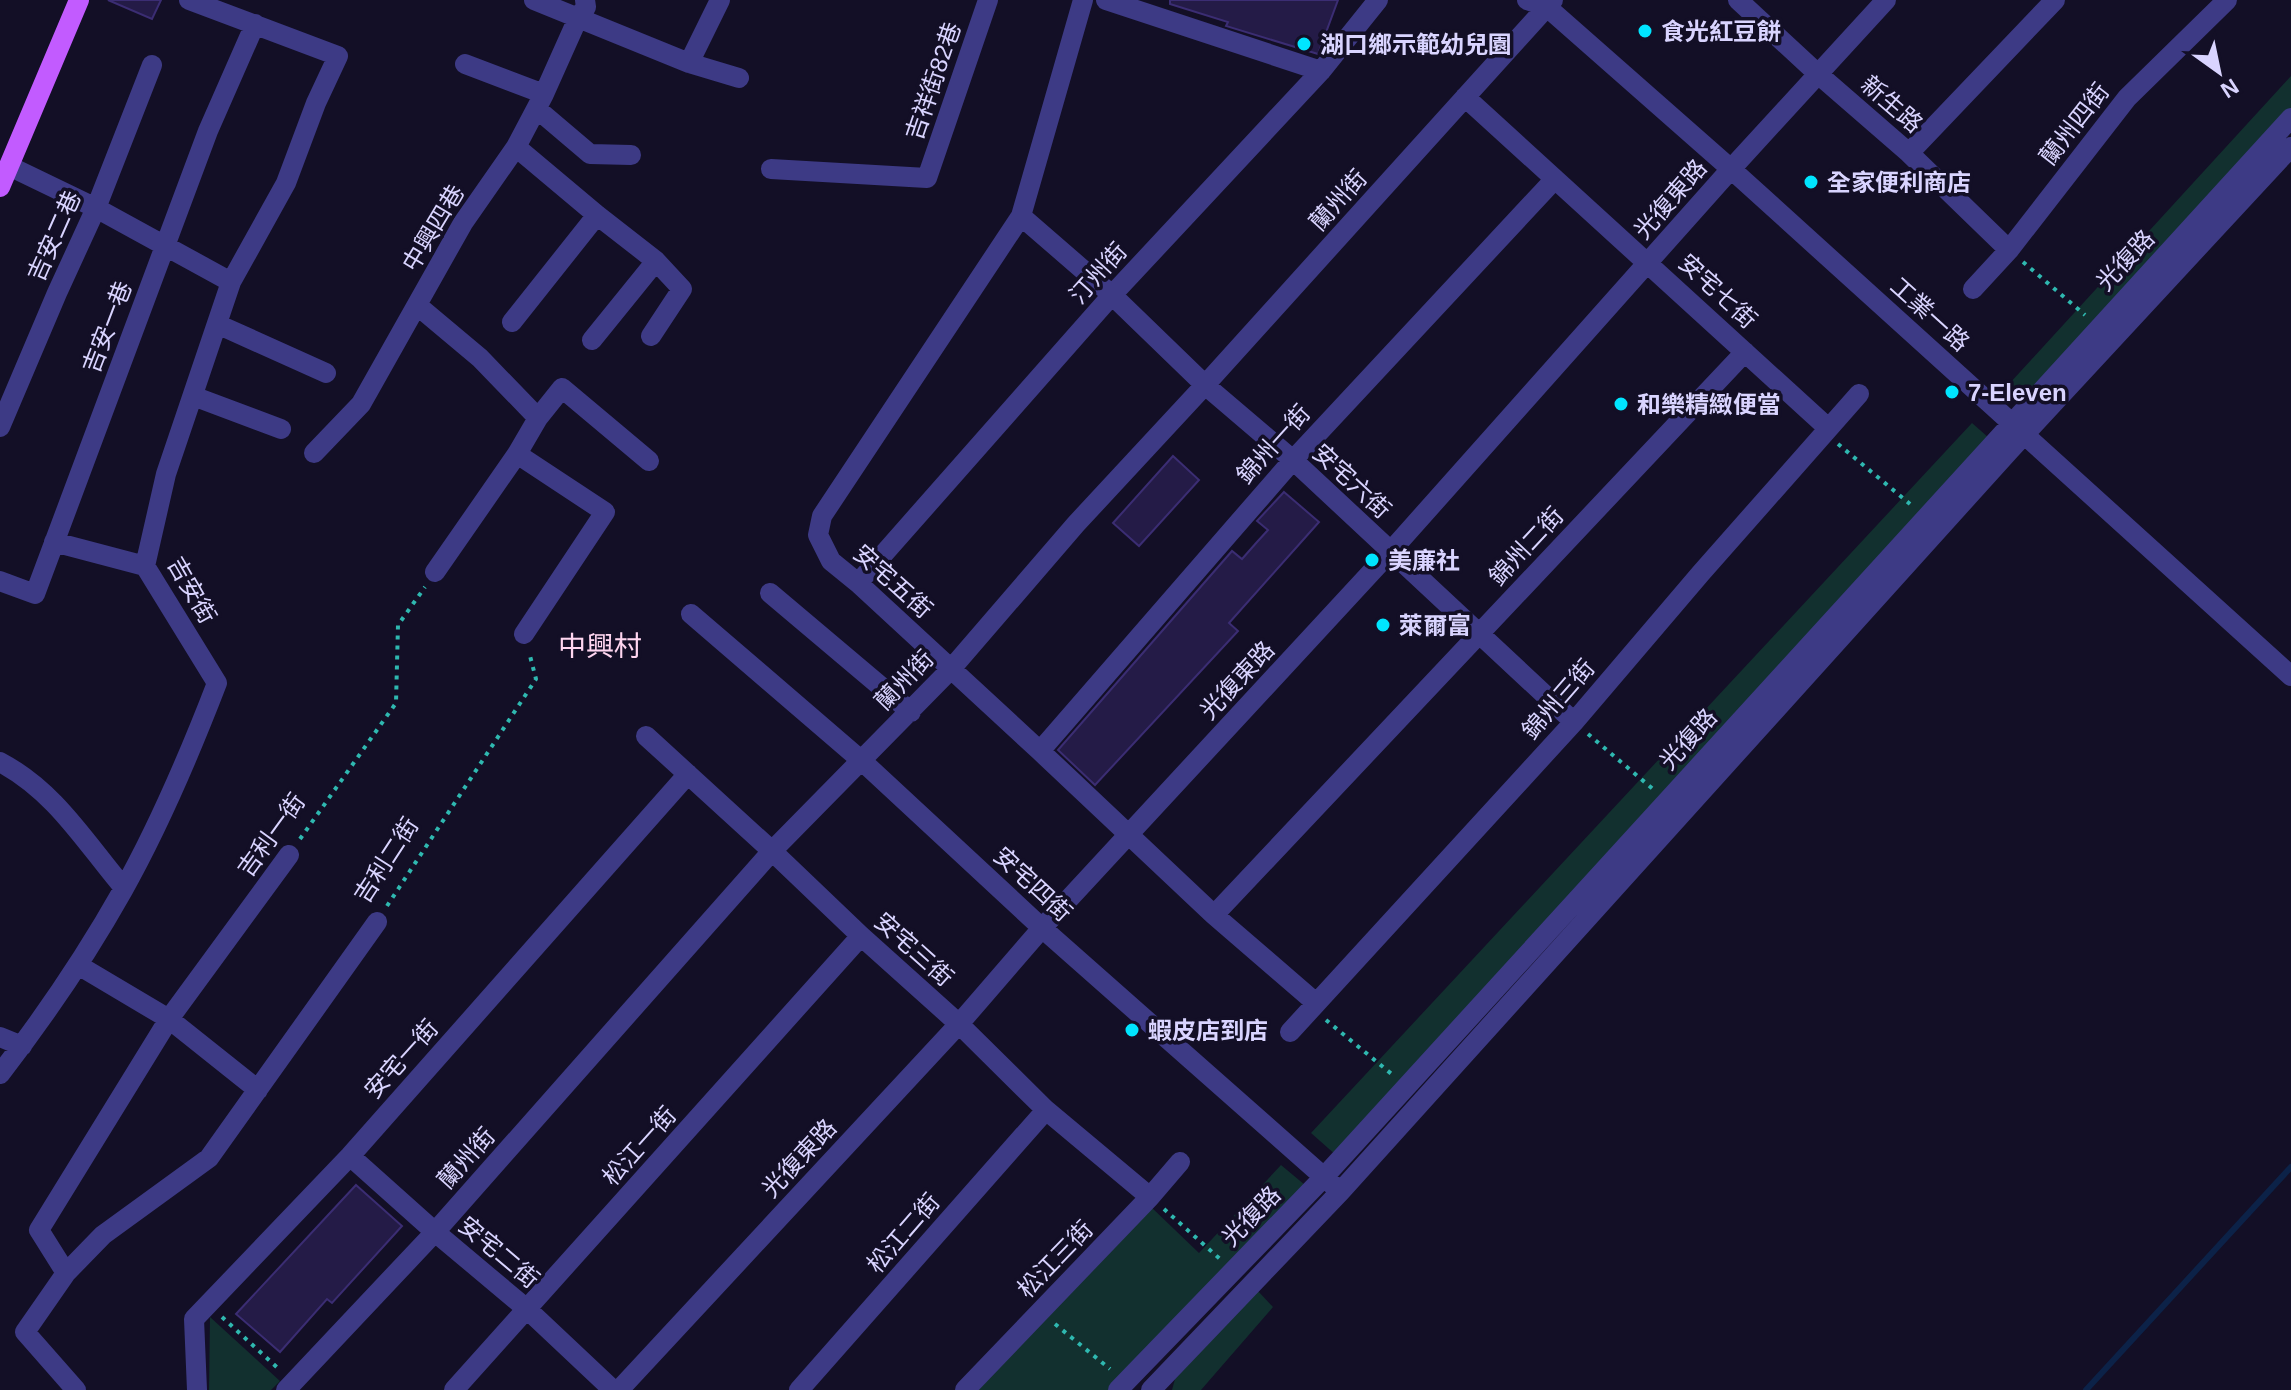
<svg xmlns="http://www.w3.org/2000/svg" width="2291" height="1390" font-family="Arial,'Noto Sans TC',sans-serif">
  <rect width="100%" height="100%" fill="#130f26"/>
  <path fill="#12302f" d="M2291,76V113L2025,400L2009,384Z
    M1972,423L1989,438L1337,1156L1311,1133Z
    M1281,1165L1305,1185L1111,1390H973L1149,1205L1199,1253Z
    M1257,1290L1273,1307L1201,1390H1172L1175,1379Z
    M210,1317L280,1381L271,1390H209Z"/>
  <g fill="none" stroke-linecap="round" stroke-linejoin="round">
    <path stroke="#0c2248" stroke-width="6" d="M2086,1390L2291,1167"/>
  </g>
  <path fill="#241b47" stroke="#3b2d73" stroke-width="2" d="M108,0H161L152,19Z
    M1170,0H1338L1318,54L1226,26L1228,22L1170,4Z
    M1173,456L1199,480L1139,546L1113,523Z
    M1284,492L1319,522L1229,623L1238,631L1095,785L1058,750L1232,551L1242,559L1257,542L1268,530L1257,521Z
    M356,1185L402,1226L332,1303L327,1299L280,1352L236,1314Z"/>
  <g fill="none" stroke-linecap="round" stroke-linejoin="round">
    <path stroke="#2fb8b0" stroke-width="4" stroke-dasharray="4 6" stroke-linecap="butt" d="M2023,262L2085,315
      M1838,444L1910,504
      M1588,734L1654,790
      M300,839L396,703L398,625L425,587
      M387,906L536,679L529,652
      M1326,1020L1394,1076
      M1164,1209L1220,1259
      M222,1317L281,1371
      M1055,1324L1110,1369"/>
    <path stroke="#3d3a85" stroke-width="20" d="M534,0L689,63L739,78
      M1083,0L1021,216L822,516L818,535L831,561L858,583L1040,751L1214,915L1316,1003
      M1106,0L1321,71
      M1527,0L1547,7L1731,169L2291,676
      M1738,0L1818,74L1909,153L2009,250
      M689,63L720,0
      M465,64L544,94
      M1465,97L1828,428
      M537,109L590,154L631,155
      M516,147L597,215L656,261L682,289L651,336
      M1909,153L2055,0
      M9,166L96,208L231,282
      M771,169L927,178L988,0
      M1021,216L1112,295L1205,385L1293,460L1574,722
      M1973,289L2009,250L2127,98L2227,0
      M418,306L480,358L538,418
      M512,322L597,215
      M217,324L326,373
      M592,340L656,261
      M193,396L281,429
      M0,427L57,293L96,208L152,65
      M314,453L361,404L463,223L516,147L544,94L578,18L586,7L585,0
      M517,454L605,512L524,634
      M54,542L145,566
      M435,572L517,454L538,418L562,388L649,461
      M0,581L35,594L208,131L255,24
      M858,583L1112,295L1321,71L1378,0
      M770,593L911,712
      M691,614L862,761L1042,928L1334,1186
      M646,736L772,851L861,936L959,1024L1046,1110L1150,1197
      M1040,751L1293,460L1554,180
      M0,762C55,791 85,842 124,888
      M1214,915L1745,352
      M78,965L169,1019L258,1090
      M1290,1032L1574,722L1701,573L1859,394
      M0,1037L22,1046
      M0,1074C45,1016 87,954 123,890C160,824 190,753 217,683L145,566L166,474L231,282L286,183L316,103L338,56L189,0
      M350,1156L435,1232L528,1310L613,1390
      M66,1273L39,1230L169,1019L289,855
      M76,1390L25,1332L66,1273L103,1235L209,1158L377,922
      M197,1390L194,1319L350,1156L688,774
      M286,1390L435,1232L772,851L951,669L1076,524L1205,385L1553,0
      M454,1390L861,936
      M619,1390L959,1024L1042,928L1390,552L1731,169L1886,0
      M799,1390L1046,1110
      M965,1390L1150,1197L1180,1162
      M1118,1390L1323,1178L2291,118
      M1151,1390L1341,1191L2010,450L2291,147"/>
    <path stroke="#c25bff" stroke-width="20" d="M0,187L79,0"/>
  </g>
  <g fill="#00e5ff" stroke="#130f26" stroke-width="3">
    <circle cx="1645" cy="31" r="8"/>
    <circle cx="1304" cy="44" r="8"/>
    <circle cx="1811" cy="182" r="8"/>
    <circle cx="1952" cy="392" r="8"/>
    <circle cx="1621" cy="404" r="8"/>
    <circle cx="1372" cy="560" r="8"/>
    <circle cx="1383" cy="625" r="8"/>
    <circle cx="1132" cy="1030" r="8"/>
  </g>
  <g text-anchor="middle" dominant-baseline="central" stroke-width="7" stroke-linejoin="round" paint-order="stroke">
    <g font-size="24" font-weight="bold" fill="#d9d4ff" stroke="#130f26" text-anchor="start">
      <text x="1661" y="31">食光紅豆餅</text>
      <text x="1320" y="44">湖口鄉示範幼兒園</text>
      <text x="1827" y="182">全家便利商店</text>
      <text x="1968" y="392">7-Eleven</text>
      <text x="1637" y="404">和樂精緻便當</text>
      <text x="1388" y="560">美廉社</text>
      <text x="1399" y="625">萊爾富</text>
      <text x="1148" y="1030">蝦皮店到店</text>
    </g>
    <g font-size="24" fill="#d9d4ff" stroke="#130f26">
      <text transform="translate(933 81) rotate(-71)">吉祥街82巷</text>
      <text transform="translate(1892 104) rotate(41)">新生路</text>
      <text transform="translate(2074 124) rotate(-52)">蘭州四街</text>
      <text transform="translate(1670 199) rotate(-49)">光復東路</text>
      <text transform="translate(1338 200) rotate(-48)">蘭州街</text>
      <text transform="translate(433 228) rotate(-59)">中興四巷</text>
      <text transform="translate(54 236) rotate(-66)">吉安二巷</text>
      <text transform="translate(2125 260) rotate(-47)">光復路</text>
      <text transform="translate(1098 273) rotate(-48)">汀州街</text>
      <text transform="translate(1718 291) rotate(43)">安宅七街</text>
      <text transform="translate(1930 314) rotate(42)">工業一路</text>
      <text transform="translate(107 327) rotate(-69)">吉安一巷</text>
      <text transform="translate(1273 444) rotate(-48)">錦州一街</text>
      <text transform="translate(1352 481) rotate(43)">安宅六街</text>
      <text transform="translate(1526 546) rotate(-47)">錦州二街</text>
      <text transform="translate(893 581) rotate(42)">安宅五街</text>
      <text transform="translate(192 590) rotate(60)">吉安街</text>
      <text transform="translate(904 680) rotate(-46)">蘭州街</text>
      <text transform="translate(1237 680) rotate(-47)">光復東路</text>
      <text transform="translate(1558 699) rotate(-49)">錦州三街</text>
      <text transform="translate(1688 739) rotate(-48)">光復路</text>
      <text transform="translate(271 835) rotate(-54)">吉利一街</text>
      <text transform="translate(386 860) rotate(-57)">吉利二街</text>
      <text transform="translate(1033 884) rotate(43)">安宅四街</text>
      <text transform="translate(914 949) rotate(42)">安宅三街</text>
      <text transform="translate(401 1059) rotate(-48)">安宅一街</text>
      <text transform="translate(639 1146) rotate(-48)">松江一街</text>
      <text transform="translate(466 1158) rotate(-48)">蘭州街</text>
      <text transform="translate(799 1158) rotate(-47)">光復東路</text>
      <text transform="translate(1251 1216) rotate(-46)">光復路</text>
      <text transform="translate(903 1233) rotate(-49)">松江二街</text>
      <text transform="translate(499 1252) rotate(40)">安宅二街</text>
      <text transform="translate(1055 1259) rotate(-46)">松江三街</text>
    </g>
    <g font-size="28" fill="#ffd6f0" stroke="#130f26">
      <text x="600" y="646">中興村</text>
    </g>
  </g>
  <g transform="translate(2219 72) rotate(147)" stroke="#130f26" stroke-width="6" paint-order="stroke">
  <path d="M0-6L14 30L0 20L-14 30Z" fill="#d9d4ff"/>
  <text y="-12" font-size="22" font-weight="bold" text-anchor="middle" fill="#d9d4ff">N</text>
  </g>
</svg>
